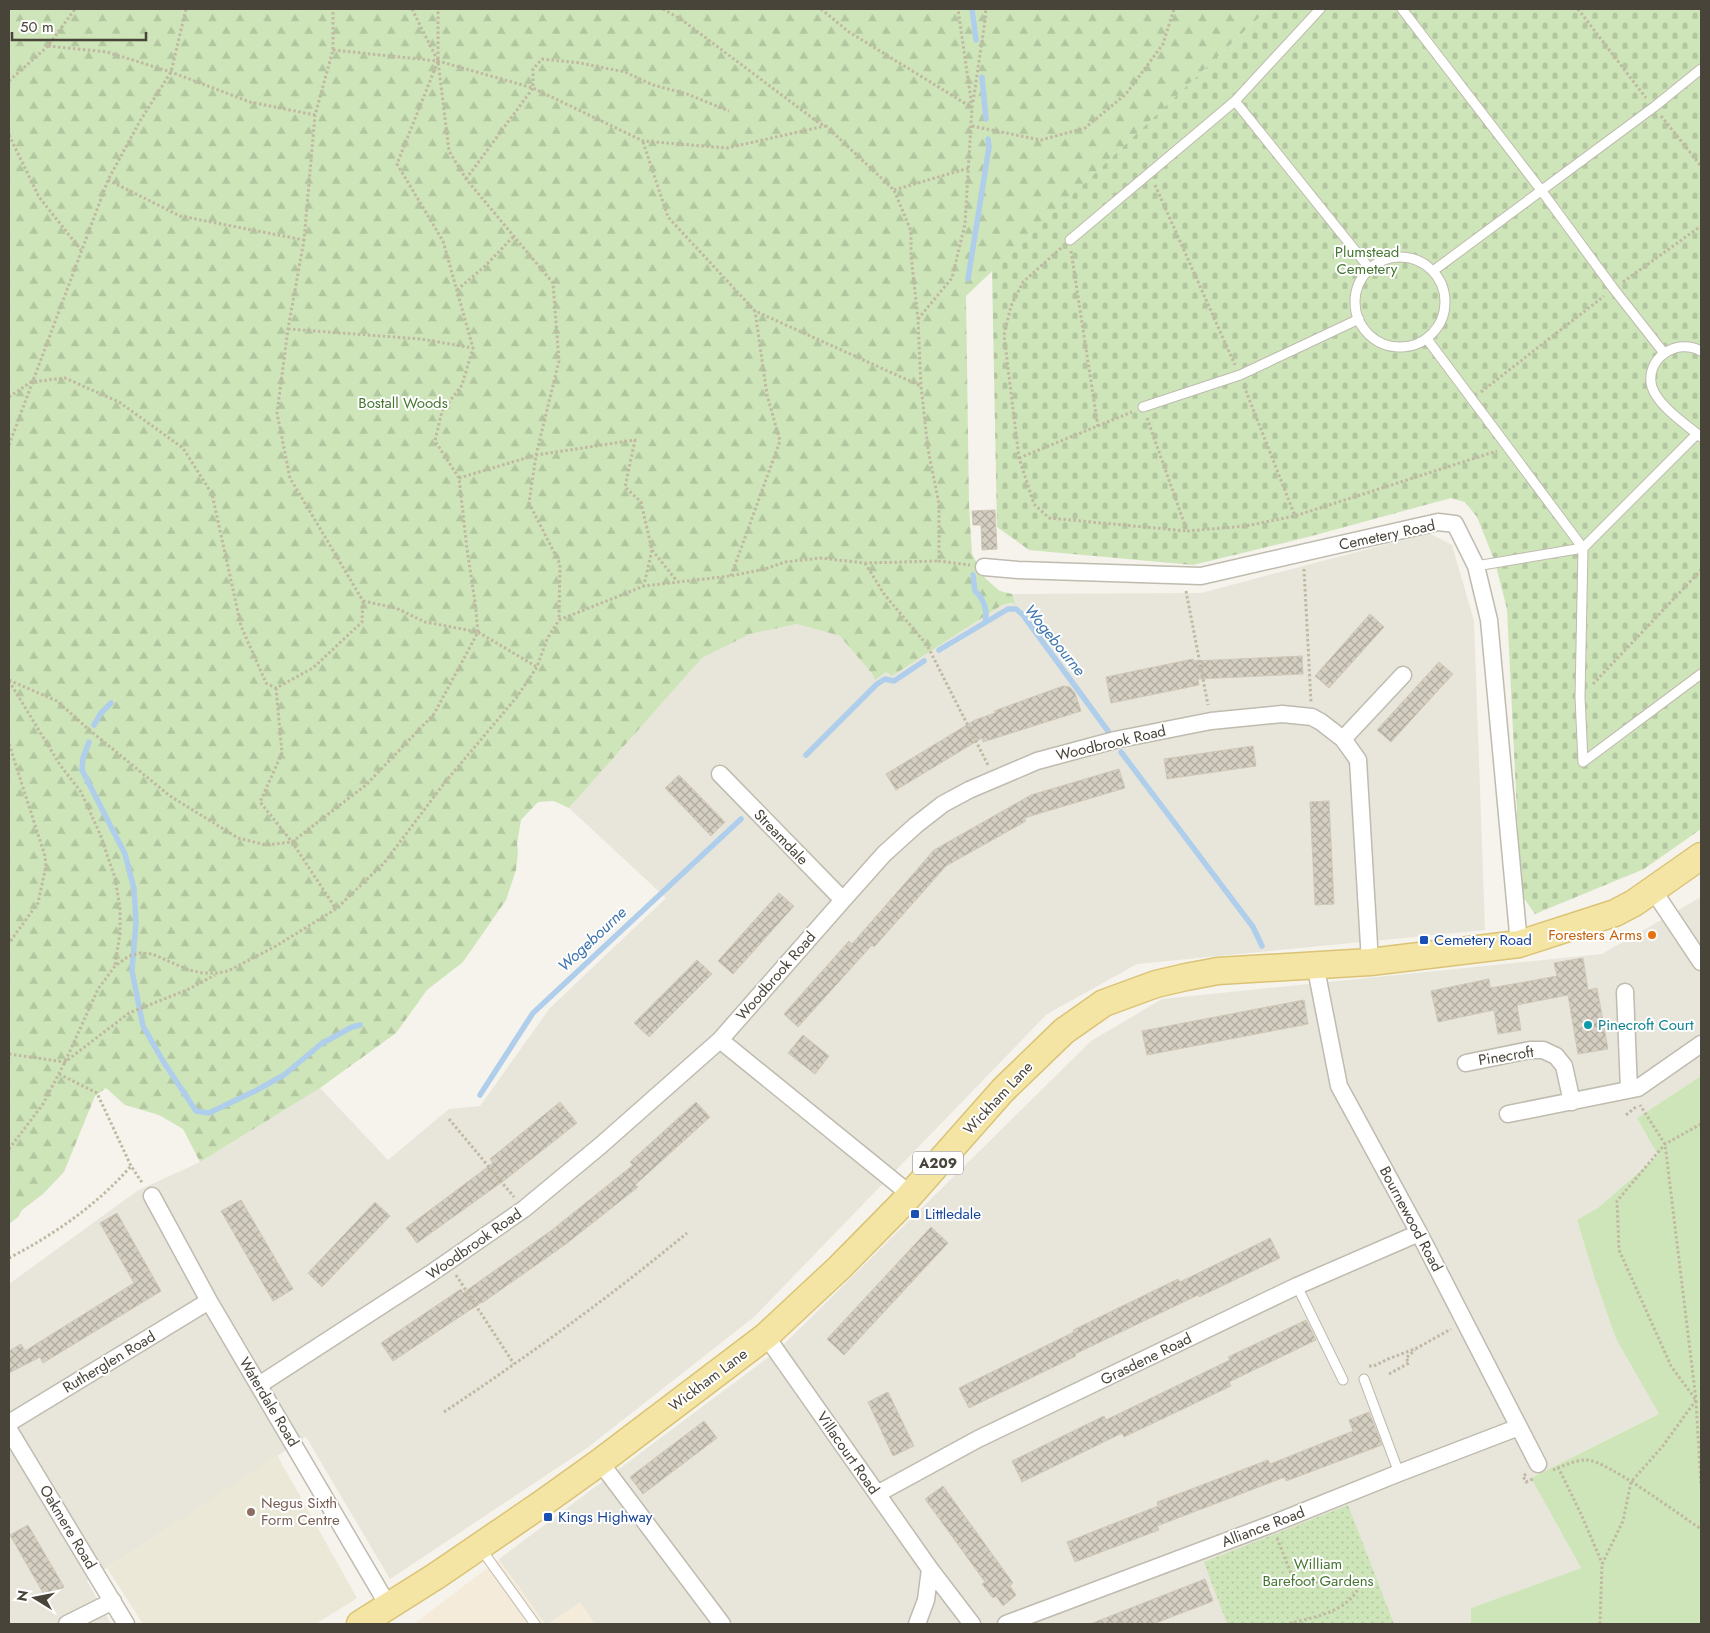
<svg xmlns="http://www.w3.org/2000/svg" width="1710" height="1633" font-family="Jost,sans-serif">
  <defs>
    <pattern id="forest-firs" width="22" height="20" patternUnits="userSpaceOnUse" patternTransform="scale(1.25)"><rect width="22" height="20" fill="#cee5b9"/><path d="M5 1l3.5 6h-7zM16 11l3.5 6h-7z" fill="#b2c6a0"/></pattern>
    <pattern id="cemetery-stones" width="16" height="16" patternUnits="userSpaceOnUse" patternTransform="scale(1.25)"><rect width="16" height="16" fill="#cee5b9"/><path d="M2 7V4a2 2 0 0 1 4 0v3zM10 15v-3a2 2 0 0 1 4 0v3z" fill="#b2c6a0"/></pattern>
    <pattern id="park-dots" width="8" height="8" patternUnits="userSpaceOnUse" patternTransform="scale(1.25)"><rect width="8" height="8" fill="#cee5b9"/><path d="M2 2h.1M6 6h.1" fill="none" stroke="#b2c6a0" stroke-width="1.8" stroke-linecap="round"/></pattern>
    <pattern id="building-cross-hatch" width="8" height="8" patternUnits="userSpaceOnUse" patternTransform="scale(1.25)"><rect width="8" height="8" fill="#d5cfc2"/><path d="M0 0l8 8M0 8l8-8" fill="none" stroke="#afaa9f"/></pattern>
  </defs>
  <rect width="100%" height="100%" fill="#f5f3ec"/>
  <path fill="#e8e5db" d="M1429,533L1452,545L1474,621L1485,930L1137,964L1047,1014L754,1317L587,1448L390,1579L306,1437L87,1581L111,1624H9V1284L137,1191L200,1162L320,1088L388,1160L449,1109L480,1106L550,1008L666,898L569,808L702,658L750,634L797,624L840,636L873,675L875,679L886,672L892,676L1002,605L1016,603L1012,594L1201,593Z
    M1701,897V1076L1637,1118L1658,1154L1599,1207L1577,1220L1594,1276L1616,1339L1659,1414L1531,1478L1581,1568L1471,1608V1624H595L580,1603L548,1624H545L499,1559L778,1350L1091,1041L1162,999L1602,954Z"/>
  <path fill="#f4ebda" d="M499,1559L545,1624H414Z
    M580,1602L595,1624H548Z"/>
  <path fill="#ece8d7" d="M277,1455L357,1598L316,1624H143L107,1568Z"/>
  <path fill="#cee5b9" d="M1701,1076V1624H1471V1608L1581,1568L1531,1478L1659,1414L1616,1339L1594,1276L1577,1220L1599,1207L1658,1155L1637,1118Z"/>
  <path fill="url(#forest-firs)" d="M9,9H1268L966,296L969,505L972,554L985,578L994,586L1000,591L1012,594L1016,604L1011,603L1002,605L892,676L886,672L875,680L873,675L840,636L797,624L750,634L702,658L569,808L554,801L538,802L521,820L517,844L518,852L516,870L506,900L463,962L427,990L396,1033L320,1088L200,1162L183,1129L159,1115L125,1105L106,1088L95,1096L64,1172L43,1194L22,1210L18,1217L9,1224Z"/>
  <path fill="url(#cemetery-stones)" d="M1268,9H1701V829L1644,869L1535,914L1521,894L1507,609L1495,562L1477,517L1465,502L1451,498L1308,537L1193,565L1029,550L997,527L992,271Z"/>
  <path fill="url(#park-dots)" d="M1348,1505L1394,1624H1227L1204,1562Z"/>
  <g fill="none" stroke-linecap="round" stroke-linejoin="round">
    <path stroke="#afceeb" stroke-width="5.5" d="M972,9L976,40
      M982,77L986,119
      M968,279L989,147L988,139
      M973,575L975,591C984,599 988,611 985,622
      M939,650L1008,609H1016L1023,615L1108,731
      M94,725L101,713L111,703
      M89,742L83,758L82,770L125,854L134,889L136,922L132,971L143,1026L163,1061L196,1111L209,1113L255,1091L284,1075L321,1044L352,1027L360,1025
      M1121,752L1253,927L1262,946
      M806,755L877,684L885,679L894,681L924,661
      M480,1095L533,1013L741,819"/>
  </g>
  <path fill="url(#building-cross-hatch)" stroke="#d0c8b6" d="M995,510L997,549L982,550L981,525H973L972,511Z
    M1370,614L1384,627L1329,688L1315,676Z
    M1302,656L1303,674L1198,679L1199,685L1111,703L1106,677L1193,659L1194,661Z
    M1439,662L1453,674L1391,742L1377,730Z
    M1063,686L1070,687L1075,693L1081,711L983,742L982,738L896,790L886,774L975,720L995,713L994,711Z
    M1253,746L1256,766L1167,779L1164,759Z
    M1119,769L1125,788L1024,818L1026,821L946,866L874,947L872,945L798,1027L784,1014L849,941L852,944L934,850L1031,795Z
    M679,775L725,822L711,836L665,788Z
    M1329,801L1334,904L1315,905L1310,802Z
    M779,893L794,906L733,974L718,961Z
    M1583,958L1588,990L1597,988L1608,1049L1578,1054L1568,995L1517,1005L1521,1030L1498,1034L1494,1010L1438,1022L1431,991L1489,979L1490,988L1536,980L1557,976L1554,963Z
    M697,960L712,974L649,1037L634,1023Z
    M1304,1000L1308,1024L1147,1055L1142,1031Z
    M803,1035L829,1056L815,1074L788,1053Z
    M560,1102L577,1123L506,1179L417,1243L406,1228L493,1163L490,1159Z
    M696,1102L710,1117L635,1185L638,1187L566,1244L482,1303V1302L393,1361L381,1343L461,1289L463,1293L552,1230L633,1165L630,1162Z
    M241,1200L293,1289L273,1301L221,1211Z
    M375,1202L390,1216L322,1287L308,1273Z
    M117,1213L161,1291L43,1363L40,1357L9,1373V1351L21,1344L25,1351L134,1283L100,1223Z
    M931,1227L948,1243L844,1355L827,1339Z
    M1270,1238L1280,1258L1199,1297L1198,1295L1075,1354L1076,1356L969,1408L959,1388L1074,1332L1073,1330L1178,1279L1180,1282Z
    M1306,1320L1316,1340L1229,1382L1231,1386L1124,1437L1122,1433L1022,1482L1012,1461L1104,1416L1106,1420L1230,1360L1228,1357Z
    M888,1392L914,1446L893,1456L868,1402Z
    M1369,1412L1382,1445L1286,1481L1285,1477L1157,1526L1159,1530L1075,1562L1067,1542L1158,1506L1157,1502L1268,1460L1270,1464L1353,1431L1349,1420Z
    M704,1421L717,1438L643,1494L630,1477Z
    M943,1486L1013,1583L1010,1586L1016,1595L1003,1606L996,1596L993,1598L982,1584L985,1582L925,1499Z
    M28,1525L64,1587L46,1598L10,1535Z
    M1205,1579L1213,1601L1153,1624H1090Z"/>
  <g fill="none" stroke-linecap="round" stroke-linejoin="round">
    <defs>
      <path id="service" d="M1402,9L1541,190L1613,288L1664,353
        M1235,101L1370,269
        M1070,240L1235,101L1320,9
        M1355 302a45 45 0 1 1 90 0a45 45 0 1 1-90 0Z
        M1433,271L1654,107L1701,69
        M1427,339L1583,548L1580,697L1583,762L1701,674
        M1143,407L1240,375L1359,319
        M1701,437C1687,425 1658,406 1652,387C1644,359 1677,337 1701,351
        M1476,566L1583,548L1697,434
        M1297,1286L1343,1380
        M1364,1379L1399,1473
        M481,1549L535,1624"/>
      <path id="minor" d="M984,567L1018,570L1201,576L1438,522L1455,524L1476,566L1489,620L1519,944
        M1343,739L1403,675
        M720,774L843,900
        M1653,890L1701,962
        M1315,964L1339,1086L1419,1233L1538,1464
        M1625,992L1629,1089
        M720,1040L911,1195
        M1466,1063L1530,1050H1543L1556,1056L1564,1066L1572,1102
        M1508,1114L1638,1088L1701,1044
        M152,1196L209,1301L389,1607
        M766,1336L930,1569L926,1600L917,1624
        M259,1385L430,1274L524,1209L600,1146L720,1040L843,900L884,854L916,825L943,804L969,790L1037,761L1115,740L1211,721L1282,714L1312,717L1321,722L1343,739L1358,760L1370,962
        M9,1423L209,1301
        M9,1430L126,1624
        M600,1462L722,1624
        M877,1494L978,1439L1297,1286L1419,1233
        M930,1569L972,1624
        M67,1624L113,1601
        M1006,1624L1272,1524L1399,1473L1519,1427"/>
      <path id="primary" d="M360,1624L436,1576L540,1505L600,1462L766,1336L839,1268L903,1203L1003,1090L1064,1031L1104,1003L1156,984L1186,977L1218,971L1370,962L1519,944L1615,913L1634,903L1701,856"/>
    </defs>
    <use href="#service" stroke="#bfbbaf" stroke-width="11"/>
    <use href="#minor" stroke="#bfbbaf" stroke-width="19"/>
    <use href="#primary" stroke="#dac375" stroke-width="29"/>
    <path stroke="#c0b8a2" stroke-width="3" stroke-dasharray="2.5 2.5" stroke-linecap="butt" d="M412,9L438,61L449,151L466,179L553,283L559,361L536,455L529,503L560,564L559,620
      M663,9L682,20L819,123L826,126L894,190L911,231V255L918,319L921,386L928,449L939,504V561L970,565
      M821,9L849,32L971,107
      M1578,9L1646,98
      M48,46L107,52L171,72L250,102L315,115
      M333,50L438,61L533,88L643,141L727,148L825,126
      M9,81L48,46L75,9
      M973,102L986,14L985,9
      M1661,116L1701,166
      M972,126L1041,140L1085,128L1126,94L1163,44L1174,9
      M9,135L39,197L81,250
      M643,142L668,217L755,311L921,386
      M466,179L533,88V69L542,59L580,63L625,72L653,85L687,94L729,111
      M108,180L180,216L304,240
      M1155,185L1235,365
      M894,190L969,168
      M1061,248L1023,282L1011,306L1004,335L1019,458L1034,504L1049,518L1187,531
      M1071,251L1098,427
      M1623,282L1701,226
      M457,290L486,265L514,236
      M918,319L952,278L965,224L972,107L958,9
      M288,329L421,339L473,348
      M1244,386L1295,516
      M1481,392L1604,296
      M9,397L31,382L65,378L119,402L183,448L212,494L241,626L266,683L276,688L313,668L362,622L363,601L290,478L277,413L288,329L304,240L315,115L333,50V9
      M1147,418L1187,531L1246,526L1295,516L1497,451
      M9,445L108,180L140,121L171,72L186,9
      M1019,458L1132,412
      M459,478L536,455L635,440L625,487L641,502L652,550L644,585
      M652,550L677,581
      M865,563L884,594L927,645L988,765
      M1304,569L1311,702
      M731,576L780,441L767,395L755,311
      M1186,591L1208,705
      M363,601L396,608L425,622L478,632L537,667
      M9,680L57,701L87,728L170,796L238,838L266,845L292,842L366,785L434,714L478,632L475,602L467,549L459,478L435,441L442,411L462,385L473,348L443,241L397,164L438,61V9
      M9,681L60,765L81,792L100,834L115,878L120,908V934L115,965
      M1593,684L1701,570
      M276,688L282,753L260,802L292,842L336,909
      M9,744L45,856L46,866L38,903L9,943
      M9,1054L65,1062L129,1013L189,989L215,975
      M59,1074L97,1093L131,1166L143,1184
      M1626,1115L1637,1106
      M449,1119L514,1197
      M1701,1124L1665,1144L1617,1201L1619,1250L1671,1366L1696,1400L1701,1486
      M9,1149L43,1104L65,1062L98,989L115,966L129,956L141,953L152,954L189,970L203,973H217L228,971L276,946L336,909L384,863L446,781L516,698L537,667L547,639L559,620L644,586L730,576L765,569L785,562L820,558L865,563L939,561
      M9,1258C55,1234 97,1205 131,1166
      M456,1275L514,1364
      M1369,1366H1374L1388,1359L1417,1348L1451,1329
      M1389,1374L1409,1363L1406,1358L1415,1350
      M444,1412C528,1356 610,1297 687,1233
      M1558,1467L1581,1514L1602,1563
      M1553,1470C1562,1466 1576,1460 1586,1460C1605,1459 1681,1516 1701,1529
      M1526,1474L1523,1476L1526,1482L1533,1479
      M1277,1538L1292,1576C1303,1582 1316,1583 1328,1582C1339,1581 1350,1578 1361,1582C1351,1612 1314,1617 1287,1624
      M1600,1624L1602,1564L1623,1521L1631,1482L1662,1447L1696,1400L1665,1144L1640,1105"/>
    <use href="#service" stroke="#fff" stroke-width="9"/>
    <use href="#minor" stroke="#fff" stroke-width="16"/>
    <use href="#primary" stroke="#f5e5a4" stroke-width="26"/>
  </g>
  <circle fill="#e8710a" stroke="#fff" stroke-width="2" cx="1652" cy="935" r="5"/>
  <g fill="#1a4fb4" stroke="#fff" stroke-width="2">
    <rect x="1419" y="935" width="10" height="10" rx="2.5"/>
    <rect x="910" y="1209" width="10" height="10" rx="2.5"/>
    <rect x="543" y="1512" width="10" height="10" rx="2.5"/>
  </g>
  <circle fill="#0f9aa8" stroke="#fff" stroke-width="2" cx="1588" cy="1025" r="5"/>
  <circle fill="#8d6e63" stroke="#fff" stroke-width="2" cx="251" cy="1512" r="5"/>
  <g text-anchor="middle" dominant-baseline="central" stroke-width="4" stroke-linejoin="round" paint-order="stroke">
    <rect fill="#fff" stroke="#807c75" stroke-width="1" x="913" y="1151.5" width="50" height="23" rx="4"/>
    <g font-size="14" font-weight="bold" fill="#49443a">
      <text x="938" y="1163">A209</text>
    </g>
    <g font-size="15" fill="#467632" stroke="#fff">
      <text x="1367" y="252">Plumstead<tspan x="1367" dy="17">Cemetery</tspan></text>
      <text x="403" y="403">Bostall Woods</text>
      <text x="1318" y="1564">William<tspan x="1318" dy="17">Barefoot Gardens</tspan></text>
    </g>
    <g font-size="15" fill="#49443a" stroke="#fff">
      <text transform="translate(1387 535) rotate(-12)">Cemetery Road</text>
      <text transform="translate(1111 743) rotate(-13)">Woodbrook Road</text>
      <text transform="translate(781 837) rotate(46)">Streamdale</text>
      <text transform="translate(776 976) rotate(-49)">Woodbrook Road</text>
      <text transform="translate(1506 1056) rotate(-9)">Pinecroft</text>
      <text transform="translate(998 1098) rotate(-47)">Wickham Lane</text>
      <text transform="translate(1411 1219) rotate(62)">Bournewood Road</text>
      <text transform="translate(474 1244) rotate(-35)">Woodbrook Road</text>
      <text transform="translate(1146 1359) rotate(-26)">Grasdene Road</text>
      <text transform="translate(109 1362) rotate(-31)">Rutherglen Road</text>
      <text transform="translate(708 1380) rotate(-37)">Wickham Lane</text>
      <text transform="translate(269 1402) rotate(59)">Waterdale Road</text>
      <text transform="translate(848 1453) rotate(55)">Villacourt Road</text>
      <text transform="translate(68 1527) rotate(59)">Oakmere Road</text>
      <text transform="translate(1263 1527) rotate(-21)">Alliance Road</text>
    </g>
    <g font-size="15" fill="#c56008" stroke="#fff" text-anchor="end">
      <text x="1642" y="935">Foresters Arms</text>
    </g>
    <g font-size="15" fill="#164399" stroke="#fff" text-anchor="start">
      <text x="1434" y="940">Cemetery Road</text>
      <text x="925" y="1214">Littledale</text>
      <text x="558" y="1517">Kings Highway</text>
    </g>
    <g font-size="15" fill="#0d838f" stroke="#fff" text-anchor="start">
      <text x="1598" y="1025">Pinecroft Court</text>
    </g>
    <g font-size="15" fill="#785e54" stroke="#fff" text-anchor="start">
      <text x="261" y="1503">Negus Sixth<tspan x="261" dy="17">Form Centre</tspan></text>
    </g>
    <g font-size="16" font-style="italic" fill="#3c74ac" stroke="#fff">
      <text transform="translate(1055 640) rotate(51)">Wogebourne</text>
      <text transform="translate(592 939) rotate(-43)">Wogebourne</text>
    </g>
  </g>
  <rect width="1710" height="1633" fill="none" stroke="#49443a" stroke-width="20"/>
  <g transform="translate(35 1598) rotate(280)" stroke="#ffffff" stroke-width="4" paint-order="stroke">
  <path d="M0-4L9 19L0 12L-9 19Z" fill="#49443a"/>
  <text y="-8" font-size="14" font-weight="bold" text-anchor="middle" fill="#49443a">N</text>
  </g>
  <path d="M12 32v8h134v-8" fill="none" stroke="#49443a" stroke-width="2.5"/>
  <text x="20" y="32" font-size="15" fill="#49443a" stroke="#ffffff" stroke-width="4" paint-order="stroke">50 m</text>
</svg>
